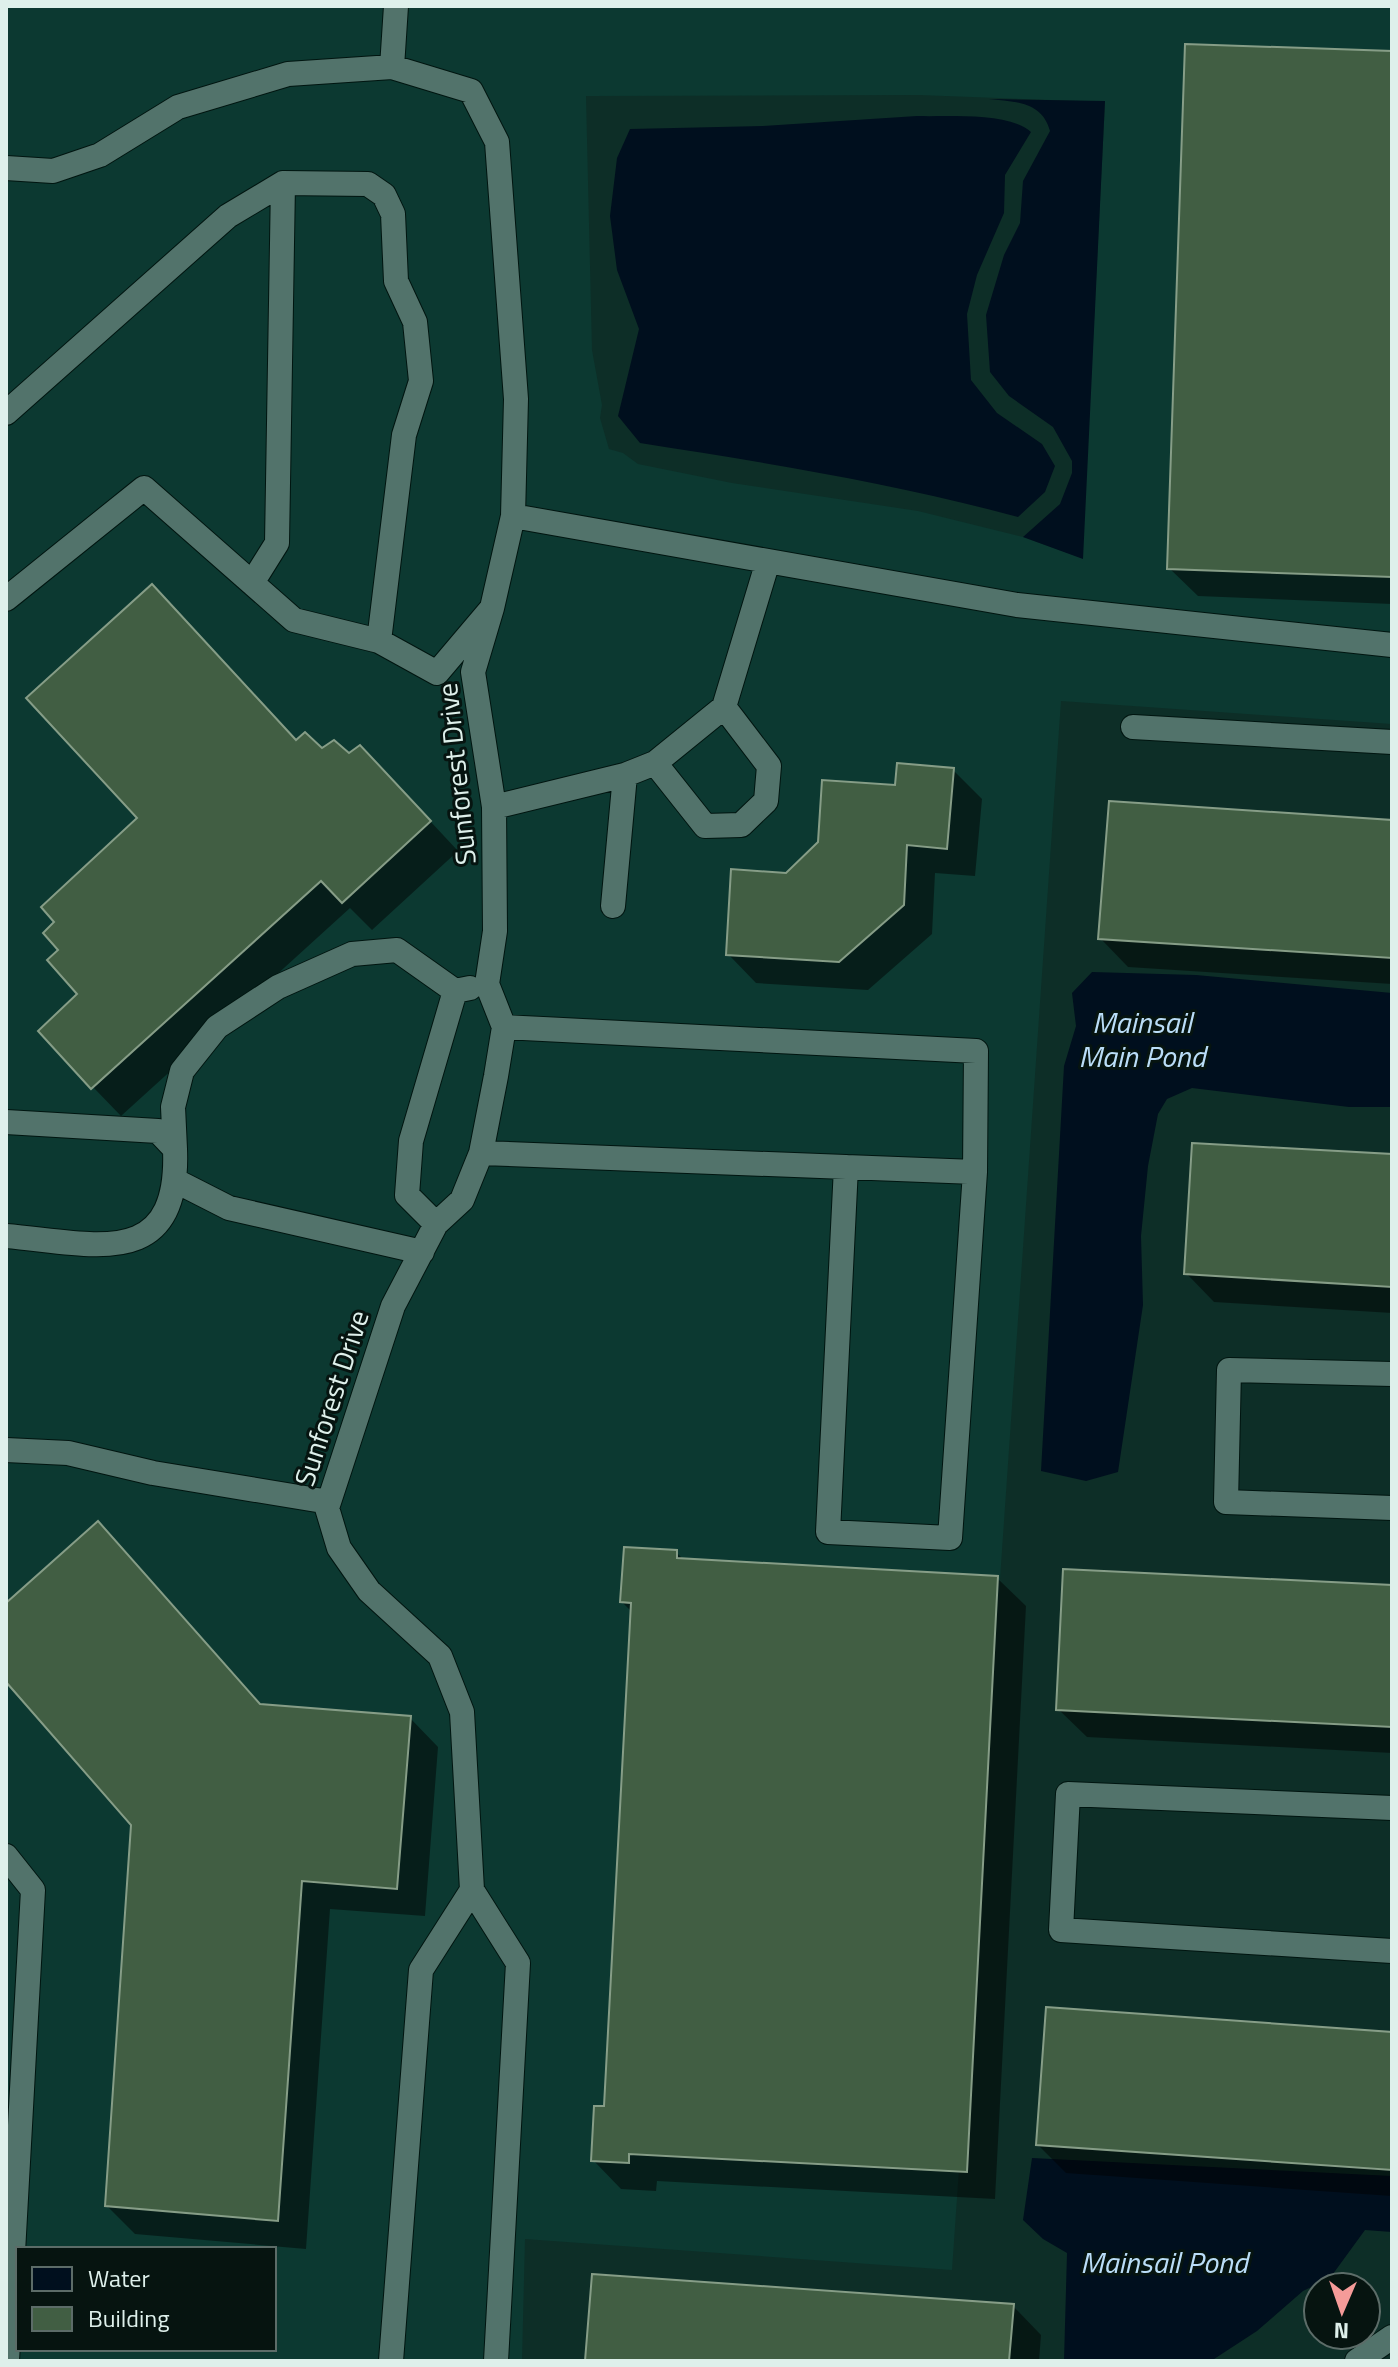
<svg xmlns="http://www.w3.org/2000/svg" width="1398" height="2367" font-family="'Titillium Web',sans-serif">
  <rect width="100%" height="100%" fill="#0d2e27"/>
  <path fill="#0c3931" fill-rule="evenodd" d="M6,6H1392V724L1061,701L952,2270L525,2239L522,2361H6ZM919,95L1105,102L1082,558L1023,537L918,511L732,483L638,464L623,453L609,449L600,418L602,405L592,350L586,96ZM18,2249H274V2349H18Z"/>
  <path fill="#000f1e" d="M989,99L1105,101L1083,559L1023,537L1060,504L1072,473V461L1053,427L1009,396L990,372L986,315L1004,255L1020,223L1023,181L1050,131C1042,101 1015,102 989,99Z
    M917,116C947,117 1010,112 1031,132L1005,175L1004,213L977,275L967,314L971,380L997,413L1042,444L1055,466L1045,492L1018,517C893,483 768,463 640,443L618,416L639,329L617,270L610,216L617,158L630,129L763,126Z
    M1092,972L1196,975L1392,993V1107H1349L1192,1088L1167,1099L1158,1114L1148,1166L1141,1236L1143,1305L1118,1472L1086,1481L1041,1471L1064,1066L1076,1026L1072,993Z
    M1032,2158L1392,2176V2232L1365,2230L1330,2278L1303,2291L1257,2331L1211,2361H1064L1067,2253L1043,2239L1023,2220Z"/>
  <path fill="#0007" d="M1392,53V604L1198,596L1169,568Z
    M298,742L348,756L388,776L458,851L372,930L350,908L121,1116L93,1087L80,994L61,951Z
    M953,770L982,799L975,876L935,873L932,934L868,990L756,983L728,954L786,875L897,787Z
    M1392,822V984L1128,967L1100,938Z
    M1392,1156V1313L1214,1302L1186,1273Z
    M98,1523L263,1706L410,1718L438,1747L425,1916L330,1909L306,2249L135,2234L107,2206L133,1824L6,1679V1605Z
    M676,1552L685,1561L997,1578L1026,1606L995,2199L657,2181L656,2191L621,2189L593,2160L606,2108L632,1612L622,1602Z
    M1392,1587V1753L1087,1737L1058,1709Z
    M1392,2034V2196L1066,2173L1038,2145Z
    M1013,2306L1041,2335L1039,2361H587Z"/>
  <path fill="#415e43" stroke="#869d87" stroke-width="2" d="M1185,44L1392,51V577L1167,569Z
    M152,584L296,740L305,732L322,748L334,740L349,753L360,745L431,821L342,903L321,881L91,1089L38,1031L77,994L47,960L58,950L43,933L54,922L41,907L137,818L26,698Z
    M897,763L954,768L947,849L907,845L904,905L839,962L726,955L731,869L786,873L818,842L822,780L895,785Z
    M1109,801L1392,820V958L1098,939Z
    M1192,1143L1392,1154V1287L1184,1274Z
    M98,1521L260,1704L411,1716L397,1889L302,1881L278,2221L105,2206L131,1825L6,1682V1603Z
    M624,1547L677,1550V1558L998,1576L967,2172L629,2154V2163L591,2161L594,2106H604L631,1603L620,1602Z
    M1063,1569L1392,1585V1727L1056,1710Z
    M1046,2007L1392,2032V2170L1036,2145Z
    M592,2274L1014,2304L1009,2361H585Z"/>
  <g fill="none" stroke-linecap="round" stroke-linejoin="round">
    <defs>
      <path id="lane" d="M392,67L396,6
        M6,168L53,171L100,155L178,107L288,74L392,67L471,91L497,142L516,399L513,516L1017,605L1392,645
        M283,183L368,184L384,195L393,214L396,281L415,322L421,381L404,435L379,641
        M6,413L228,216L283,183L277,543L252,583
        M6,599L144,488L294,620L379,641L437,673L492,608L513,516
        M1133,727L1392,742
        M655,763L705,826L741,825L766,801L769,766L724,707
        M494,807L625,775L655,763L724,707L768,561
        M613,906L625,775
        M6,1122L158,1131L175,1149C180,1273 92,1243 6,1236
        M175,1149L173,1107L182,1071L217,1027L278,987L352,954L397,950L455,991
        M481,1153L975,1172L976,1051L504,1027
        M846,1167L828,1532L950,1538L975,1172
        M176,1181L229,1208L422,1252
        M436,1224L407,1195L411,1141L455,991L470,988
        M1392,1374L1229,1370L1226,1502L1392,1508
        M6,1450L68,1453L153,1473L329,1502
        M1392,1808L1068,1794L1061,1930L1392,1951
        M6,1856L33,1890L7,2361
        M472,1890L462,1712L440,1656L369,1591L339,1548L327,1508L393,1306L436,1224L462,1200L481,1153L496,1076L504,1027L487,984L495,931L494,807L473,672L492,608
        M391,2361L421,1970L472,1890L518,1963L496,2361
        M1357,2361L1392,2337"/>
    </defs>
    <use href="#lane" stroke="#001510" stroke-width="26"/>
    <use href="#lane" stroke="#52736b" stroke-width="24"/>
  </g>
  <g text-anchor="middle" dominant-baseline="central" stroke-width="6" stroke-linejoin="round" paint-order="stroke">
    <g font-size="28" fill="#def0eb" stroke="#061410">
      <text transform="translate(456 774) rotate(-96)">Sunforest Drive</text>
      <text transform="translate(331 1398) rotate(-72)">Sunforest Drive</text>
    </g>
    <g font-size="30" font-style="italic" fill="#baddf7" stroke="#061410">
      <text x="1142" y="1022">Mainsail<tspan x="1142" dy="34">Main Pond</tspan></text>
      <text x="1164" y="2262">Mainsail Pond</text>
    </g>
  </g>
  <rect width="1398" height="2367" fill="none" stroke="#def0eb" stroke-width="16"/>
  <rect x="16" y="2247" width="260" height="104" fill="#061410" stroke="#5c6c68" stroke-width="2"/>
  <rect x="32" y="2267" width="40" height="24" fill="#000f1e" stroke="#5c6c68" stroke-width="2"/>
  <text x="88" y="2287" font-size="24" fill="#def0eb">Water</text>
  <rect x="32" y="2307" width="40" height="24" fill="#415e43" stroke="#5c6c68" stroke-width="2"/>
  <text x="88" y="2327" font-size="24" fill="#def0eb">Building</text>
  <g transform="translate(1342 2311) rotate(182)"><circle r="38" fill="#061410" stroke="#5c6c68" stroke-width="2"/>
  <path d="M0-6L14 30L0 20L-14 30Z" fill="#f59b99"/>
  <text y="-12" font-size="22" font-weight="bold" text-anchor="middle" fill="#def0eb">N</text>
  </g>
</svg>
